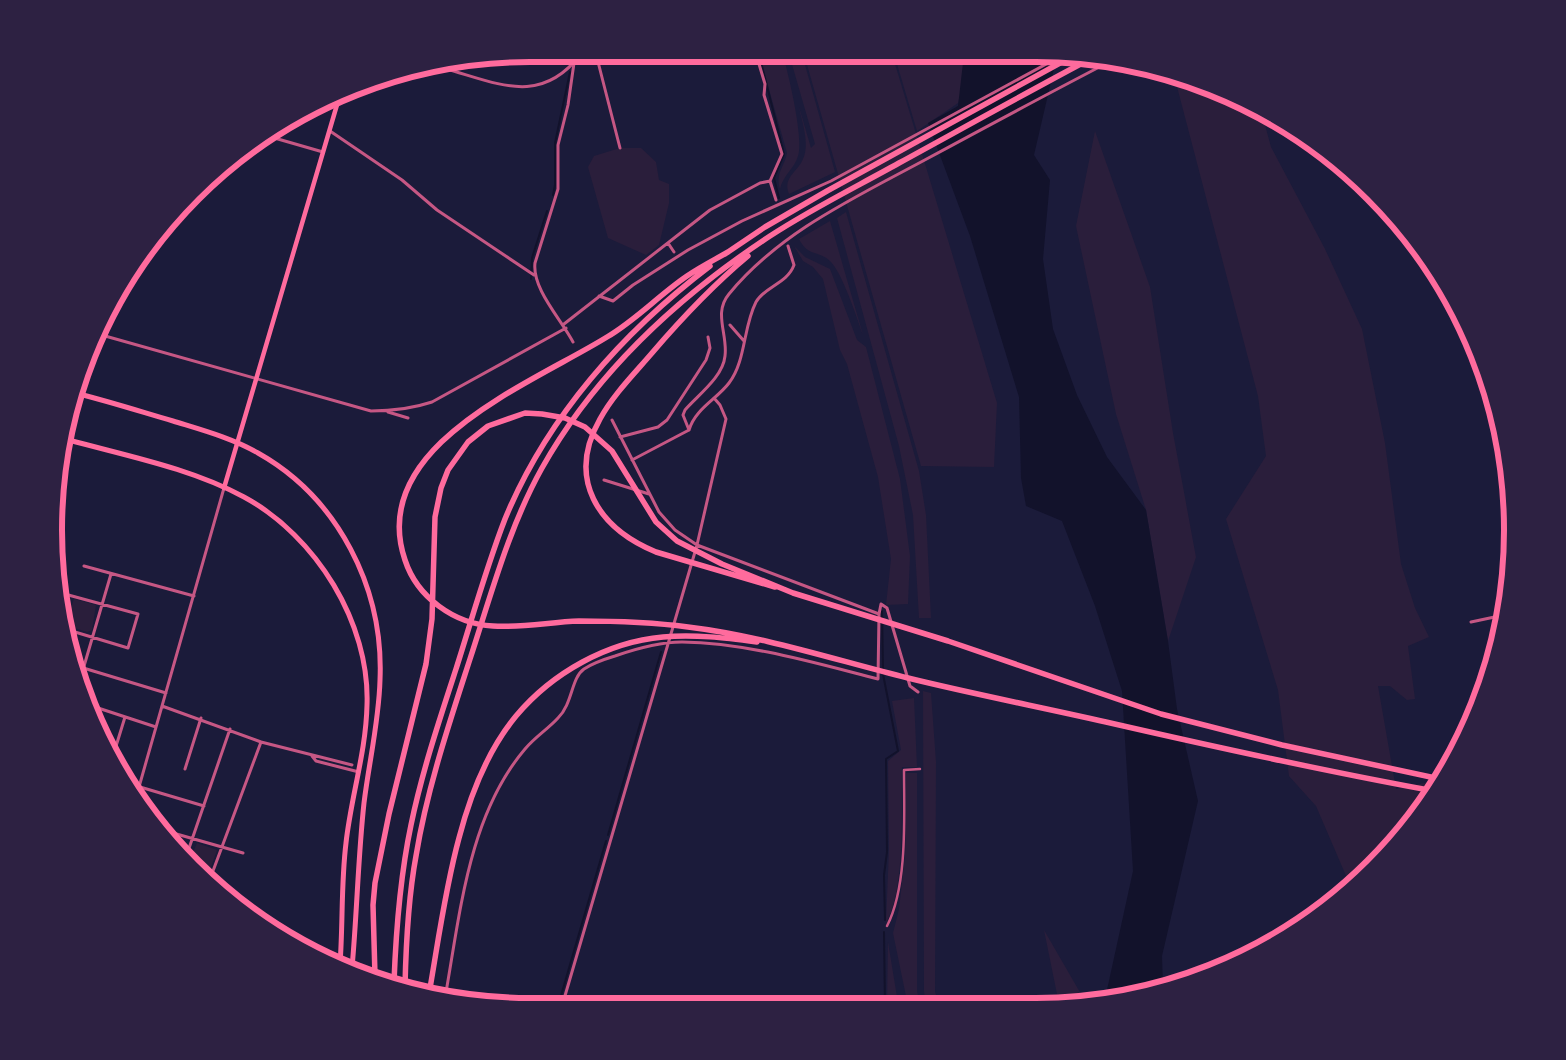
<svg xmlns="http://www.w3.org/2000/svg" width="1566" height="1060" font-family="Georgia,serif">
  <rect width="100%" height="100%" fill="#1b1b3a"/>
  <path fill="#2a1e3b" d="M759,54H783C788,74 804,137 798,156C795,168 783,175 780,189C775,173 784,168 787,153Z
    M789,54H802L835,172L789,194C782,177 798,172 803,159C810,143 802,122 799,107L811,148L815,144Z
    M804,54H892L997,403L994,467L921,466Z
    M894,54H973L958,103L917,131Z
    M1175,79L1247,103L1262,114L1271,147L1325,249L1362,329L1385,443L1401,564L1415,608L1429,637L1408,646L1415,699L1407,700L1390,686H1378L1396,789L1429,782L1432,794L1373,867L1350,885L1316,806L1289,776L1278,690L1226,519L1266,456L1258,396Z
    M1095,131L1150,287L1173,433L1196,557L1168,641L1146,510L1116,414L1076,226Z
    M620,148H641L656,162L659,180L669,184V203L659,245L646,255L608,238L588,167L594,156Z
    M846,212L919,471L926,515L931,618H919L913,515L899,446L837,218Z
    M830,221L863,335C857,318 842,272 830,261C818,250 808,257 799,239Z
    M794,246L805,257L830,269L857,340L866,347L900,479L910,556L908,604L886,605L891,559L878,477L847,364L840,350L823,279L813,267L803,261Z
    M74,599L96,605L92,630L87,632L65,625Z
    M923,691L931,693L936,762L935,992L940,1006H926L924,991Z
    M914,698L917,767H902C901,809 906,887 886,923L889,849L888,761L901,750L892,701Z
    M906,773H917V991L920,1006H908L893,933L899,909L905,855Z
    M197,843L217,850L210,870L189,862Z
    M1044,930L1085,1001L1059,1004Z
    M888,942L898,1003L899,1006H887Z"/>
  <path fill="#12122b" d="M964,54L1057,56L1034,155L1050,180L1043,259L1053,329L1077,395L1107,457L1146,510L1168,641L1177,709L1198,801L1162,956L1163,987L1129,997L1105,999L1133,871L1122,691L1095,606L1062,521L1026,506L1021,478L1019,397L970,236L928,123L958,106Z"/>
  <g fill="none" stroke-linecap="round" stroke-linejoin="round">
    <path stroke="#12122b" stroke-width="2" d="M759,54L784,154L774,178L779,198
      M553,195L555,185V143L570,72
      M531,279L532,258L547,211
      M882,611L883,669
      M883,674L898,751L886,759L887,852L884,875L885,920
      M608,835L661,652
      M884,932L885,1006
      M558,1006L606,841"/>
    <path stroke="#c65784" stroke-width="2.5" d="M887,926C908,885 904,815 904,770L920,769"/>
    <path stroke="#c65784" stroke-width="3" d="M596,54L620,148
      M756,54L765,84L764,95L782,154L770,181
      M443,68C498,83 540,107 581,54
      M330,131L402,180L437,210L534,275
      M264,135L323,152
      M668,243L674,252
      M599,296L613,301L633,285L688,250L742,221L831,181L1061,56
      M564,324L710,210L760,183L770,181L776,200
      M730,325L744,341
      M98,334L371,411C393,411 411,409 432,402L566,328
      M573,342C561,319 532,289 535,263L558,189V145L568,105L574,63
      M714,398L720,405L726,419L697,545L879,614
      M388,412L408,418
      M689,430L683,415L685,410C698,395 723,377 725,356C728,334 713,313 729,294C779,233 852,199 921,162C984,128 1047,94 1111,61
      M620,437L658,427L667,420L706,360L710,348L708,337
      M632,460L689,430C695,409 717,399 729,383C746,361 743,327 756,302C765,286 787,284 794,265L788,246
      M604,480L649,494
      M84,566L194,596
      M61,593L138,614L128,648L65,629
      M1471,622L1504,615
      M80,667L166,693
      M82,673L111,574
      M162,706L261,742L352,765
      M95,707L156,727
      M113,756L125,717
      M312,756L316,761L359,772
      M185,769L201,718
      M140,787L204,806
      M137,794L224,488
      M166,831L243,853
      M186,857L230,729
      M210,879L261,742
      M445,998C460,915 468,816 525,749C535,737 548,729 558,718C573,703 571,678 584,669C593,663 605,659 615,656C635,649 661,642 682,642C748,643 815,663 878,679L879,614L881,604L887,608L910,686L918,692
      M562,1006L697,545L675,530L659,512L612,420"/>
    <path stroke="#ff6b9d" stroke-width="4.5" d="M224,488L339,98"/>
    <path stroke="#ff6b9d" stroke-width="5" d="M79,394C111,402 142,412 173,421C202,430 232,438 258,453C338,498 384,588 380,680C379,721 369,762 364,803C358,858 357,913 352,968
      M69,440C127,456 190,468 244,497C316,536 370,623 367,705C366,752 351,797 346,843C341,883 343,924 340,964"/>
    <path stroke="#ff6b9d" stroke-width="5.5" d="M728,252C714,260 700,267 687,276C659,295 636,320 607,337C533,383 366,446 405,560C417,597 454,624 493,626C521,628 550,622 579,621C615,621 651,622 688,627C763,636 835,660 908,678C973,694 1040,707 1106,722C1215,747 1324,771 1434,791
      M725,254L765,227L827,191L1071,57
      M748,256C712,286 682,318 652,353C634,374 613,395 600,419C566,479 598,528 656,552L775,587
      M375,976L373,905L375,883L389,814L426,664L432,619L435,517L441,488L448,470L468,442L488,426L525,413L542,414L565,418L585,427L612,451L656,522L677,541L722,564L793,593L948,641L1161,714L1282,745L1440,779
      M394,982C396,930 400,877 411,825C422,772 439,721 456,669C472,619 486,568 505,519C547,417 623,332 710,266
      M405,986C406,943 408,899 416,856C427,789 449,724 470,659C491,595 509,527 542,468C596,372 679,296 770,236C811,209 856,187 899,163C963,128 1026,93 1090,59
      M429,994C438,943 445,889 459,838C470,796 488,750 516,716C552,673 607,642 663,637C694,634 726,638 757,642"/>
  </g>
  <path d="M0 0H1566V1060H0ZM530 62H1036A468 468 0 0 1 1504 530V530A468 468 0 0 1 1036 998H530A468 468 0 0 1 62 530V530A468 468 0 0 1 530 62Z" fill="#2d2142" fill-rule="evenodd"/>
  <path fill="none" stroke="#ff6b9d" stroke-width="6" d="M530 62H1036A468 468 0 0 1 1504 530V530A468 468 0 0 1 1036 998H530A468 468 0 0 1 62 530V530A468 468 0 0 1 530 62Z"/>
</svg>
